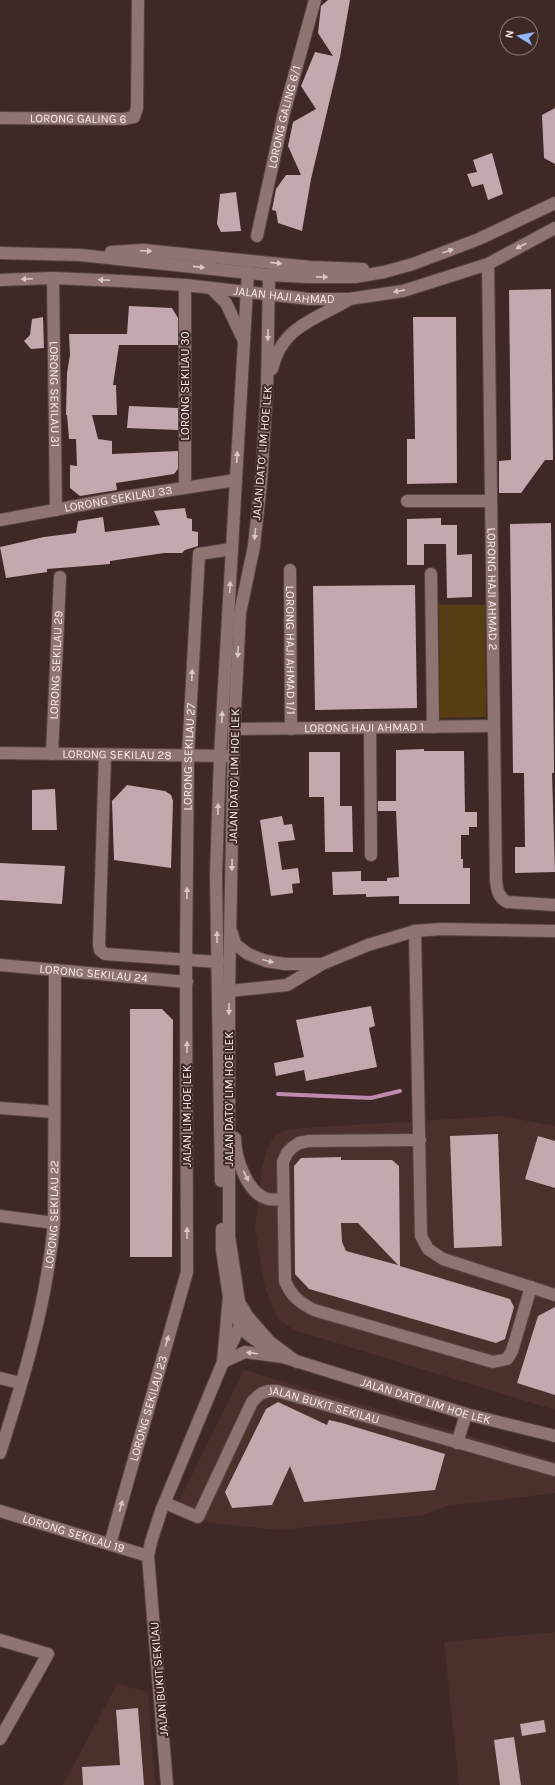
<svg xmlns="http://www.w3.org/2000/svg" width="555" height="1785" font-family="Karla,sans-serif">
  <rect width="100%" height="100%" fill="#3e2926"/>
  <path fill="#4c302c" d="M501,1116L555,1126V1410L294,1330L278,1319L265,1288L255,1229L262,1167L267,1149L275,1136L282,1131L302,1128Z
    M244,1370L555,1461V1493L447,1506L424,1515L279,1530L210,1523L175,1509Z
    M555,1632V1785H459L444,1642Z
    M117,1684L148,1692L155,1785H63Z"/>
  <path fill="#573e12" d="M439,605H485L486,717L440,718Z"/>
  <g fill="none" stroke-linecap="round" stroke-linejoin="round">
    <path stroke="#bf8aad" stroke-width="4" d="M278,1094L371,1098L400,1091"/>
  </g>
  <path fill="#c3a8ae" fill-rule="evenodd" d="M328,0H350L340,57L311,179L302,231L278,223L276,211L272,210L276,189L286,175H301L288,146L293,122L316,109L301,86L315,52L333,56L318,33L321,6Z
    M555,108V164L544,158L542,115Z
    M492,153L503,194L488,200L483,184L472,187L467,174L477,172L473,160Z
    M236,192L241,231L221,232L217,224L220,194Z
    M551,289L553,460H545L521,493H499V461L511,460L509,290Z
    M129,306L172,308L178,318V345H119L113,385H116L117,415H92L98,439L112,441V454L178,451V469L174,474L116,483L117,490L80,496L70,488V465L77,466L76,439H69L67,415H66L67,373L70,355L69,334H127Z
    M43,317L44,348L31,349L24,341L30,335L32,319Z
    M413,317H456L457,483L407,484V439H415Z
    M129,406L178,408V430L127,428Z
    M185,508L187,518L192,519V531L198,532V546L185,550L182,553H164L110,561V564L47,569V572L6,578L0,547L44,537L76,533L78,521L103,517L105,532L160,525L154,511Z
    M441,518V525H457V555L472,554V597L447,598L446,544H424V565H407V519Z
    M551,523L554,761V773H552L555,872L515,873V847H525L524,773H513L510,524Z
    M415,585L417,708L315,710L313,586Z
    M424,749V751H464L465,812H477V827H469V835H461V859H463V868H470V904H399V896L366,897V894L333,895L332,872L361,871V881H387V878L399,877L396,811H378V801H396V750Z
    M309,752H340V806H352L353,852H325L324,797H309Z
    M127,785L165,791L171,795L173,801L171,868L114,860L112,801Z
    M55,789L57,830H32V790Z
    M282,816L284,825L292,824L295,840L278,842L282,870L298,868L300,883L292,884L293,893L271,896L260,820Z
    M0,863L65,866L62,904L0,900Z
    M371,1006L375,1026L369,1028L377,1067L306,1081L304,1070L276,1076L274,1063L304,1057L296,1020Z
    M130,1009H162L173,1020L172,1257H130Z
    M498,1134L502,1246L454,1248L450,1136Z
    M538,1136L555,1141V1188L525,1179Z
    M341,1157V1160H392L399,1166L400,1266L510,1299L514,1307L505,1339L496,1343L309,1289L295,1274L294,1166L301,1158ZM341,1223H358L398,1265L346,1251L342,1242Z
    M555,1307V1395L517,1383L538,1316Z
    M278,1402L327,1425L329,1420L342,1423L445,1454L435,1490L304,1502L290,1466L272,1505L232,1508L225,1492L266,1409Z
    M138,1708L144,1785H83L82,1767L120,1765L116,1710Z
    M544,1720L546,1732L522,1736L520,1724Z
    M514,1737L521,1785H500L494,1740Z"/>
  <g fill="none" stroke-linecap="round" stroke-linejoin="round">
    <defs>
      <g id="minor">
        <path id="s1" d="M0,118L124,119L134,117L137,108L138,0"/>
        <path id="s2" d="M257,236L284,113L315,0"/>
        <path d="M111,252L144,250L310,267L363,269"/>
        <path d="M0,253L80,255L269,275L308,277H355L384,272L413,264L479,239L555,203"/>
        <path id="s3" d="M488,264L496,880C497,890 498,897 507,902L555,905"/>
        <path d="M269,275L267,390L261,482L254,546L240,613L234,729L229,991V1236L239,1302L248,1317L270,1342L297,1362"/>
        <path id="s4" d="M53,278L56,510"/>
        <path id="s5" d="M0,280L53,278L121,281L185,285L309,299H349L403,291L488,264L555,228"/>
        <path d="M211,288L226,303L244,341"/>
        <path d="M272,369C282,326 315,320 348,300"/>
        <path d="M185,487V285"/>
        <path d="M407,501H491"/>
        <path id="s6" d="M0,520L125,497L236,480"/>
        <path id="s7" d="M290,570L291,729"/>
        <path d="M431,574L433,727"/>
        <path d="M370,728L371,855"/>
        <path id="s8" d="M234,729L494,726"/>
        <path id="s9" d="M0,753L228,756"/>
        <path id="s10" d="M52,754L60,577"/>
        <path d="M105,755L99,945L100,950L105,954L218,962"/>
        <path d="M415,931L421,1236L428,1249L443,1259L555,1295"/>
        <path d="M232,933L235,944L248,954L266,961L285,964H321"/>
        <path id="s11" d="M0,965L187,982"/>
        <path d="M229,991L287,985L322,964L368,945L415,931L441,929L555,931"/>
        <path d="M0,1108L54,1112"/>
        <path d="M235,1138C235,1157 247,1194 268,1199C272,1200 279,1199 283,1199"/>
        <path d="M420,1140L309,1141L299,1143L293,1147L287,1153L283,1162L285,1281C291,1296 300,1303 314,1310L493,1362L507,1359L512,1351L531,1287"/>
        <path d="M221,1181L216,876L220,756L248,272"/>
        <path d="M0,1216L54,1223"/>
        <path d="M222,1229V1250L229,1297L223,1362"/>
        <path d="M230,1300C241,1329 241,1332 268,1348"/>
        <path id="s12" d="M223,1362L245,1352L283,1357L466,1414L555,1436"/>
        <path d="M0,1378L20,1383"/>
        <path d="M457,1443L466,1414"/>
        <path id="s13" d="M0,1453C24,1378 47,1301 54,1223L55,970"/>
        <path id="s14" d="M165,1503L198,1517L252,1402C260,1393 265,1390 277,1391L555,1470"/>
        <path id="s15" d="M0,1511L148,1556"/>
        <path id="s16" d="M110,1544L187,1272L186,960L188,755L199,554L232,549"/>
        <path d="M0,1640L48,1654L0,1739"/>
        <path d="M167,1785L148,1556L151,1542L161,1511L223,1362L240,1326L248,1317"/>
      </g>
    </defs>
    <use href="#minor" stroke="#574543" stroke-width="14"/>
    <use href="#minor" stroke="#8e7571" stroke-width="12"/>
  </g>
  <defs><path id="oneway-solid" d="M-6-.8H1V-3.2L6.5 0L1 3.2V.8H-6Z"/></defs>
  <g fill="#d9c8c4">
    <use href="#oneway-solid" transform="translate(521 246) rotate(152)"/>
    <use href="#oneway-solid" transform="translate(146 251) rotate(2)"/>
    <use href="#oneway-solid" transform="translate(448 251) rotate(-20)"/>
    <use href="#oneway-solid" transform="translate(276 263) rotate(6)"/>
    <use href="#oneway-solid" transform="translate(199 267) rotate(6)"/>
    <use href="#oneway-solid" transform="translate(322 277) rotate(1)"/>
    <use href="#oneway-solid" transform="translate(27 279) rotate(178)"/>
    <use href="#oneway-solid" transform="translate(104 280) rotate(-178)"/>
    <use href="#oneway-solid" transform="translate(399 291) rotate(169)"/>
    <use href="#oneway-solid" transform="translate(268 335) rotate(91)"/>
    <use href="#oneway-solid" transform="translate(237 457) rotate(-86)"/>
    <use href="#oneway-solid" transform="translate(255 534) rotate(96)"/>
    <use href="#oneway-solid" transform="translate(230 587) rotate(-87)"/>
    <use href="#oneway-solid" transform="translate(238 652) rotate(93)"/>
    <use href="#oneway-solid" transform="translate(192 675) rotate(-87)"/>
    <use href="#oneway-solid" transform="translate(222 717) rotate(-87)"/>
    <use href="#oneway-solid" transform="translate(218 809) rotate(-88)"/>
    <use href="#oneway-solid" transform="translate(232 865) rotate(91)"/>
    <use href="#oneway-solid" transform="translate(187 893) rotate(-89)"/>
    <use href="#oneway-solid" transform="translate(217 937) rotate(-91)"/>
    <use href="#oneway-solid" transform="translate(268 961) rotate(14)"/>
    <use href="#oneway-solid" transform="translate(229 1009) rotate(90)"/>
    <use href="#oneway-solid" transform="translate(187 1047) rotate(-90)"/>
    <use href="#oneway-solid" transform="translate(246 1176) rotate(64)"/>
    <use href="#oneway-solid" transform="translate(187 1233) rotate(-90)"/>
    <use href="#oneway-solid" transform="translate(167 1341) rotate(-74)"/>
    <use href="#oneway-solid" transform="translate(252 1353) rotate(-173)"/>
    <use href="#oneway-solid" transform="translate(121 1506) rotate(-74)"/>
  </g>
  <g text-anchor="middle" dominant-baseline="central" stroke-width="4" stroke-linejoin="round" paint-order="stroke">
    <g font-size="12" fill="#f9ebe8" stroke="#3e2926">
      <text stroke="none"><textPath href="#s2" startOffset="122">LORONG GALING 6/1</textPath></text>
      <text stroke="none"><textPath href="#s1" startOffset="78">LORONG GALING 6</textPath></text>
      <text stroke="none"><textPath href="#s5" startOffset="285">JALAN HAJI AHMAD</textPath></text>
      <text transform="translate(185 386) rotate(-90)">LORONG SEKILAU 30</text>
      <text stroke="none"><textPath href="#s4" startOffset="116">LORONG SEKILAU 31</textPath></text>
      <text transform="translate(262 453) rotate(-85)">JALAN DATO' LIM HOE LEK</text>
      <text stroke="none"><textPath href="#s6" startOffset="120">LORONG SEKILAU 33</textPath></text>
      <text stroke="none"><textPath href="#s3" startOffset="325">LORONG HAJI AHMAD 2</textPath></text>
      <text stroke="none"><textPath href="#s7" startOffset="80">LORONG HAJI AHMAD 1/1</textPath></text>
      <text stroke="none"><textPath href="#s10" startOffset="89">LORONG SEKILAU 29</textPath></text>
      <text stroke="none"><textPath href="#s8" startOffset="130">LORONG HAJI AHMAD 1</textPath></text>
      <text stroke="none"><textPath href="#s9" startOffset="117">LORONG SEKILAU 28</textPath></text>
      <text stroke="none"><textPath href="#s16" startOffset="798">LORONG SEKILAU 27</textPath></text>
      <text transform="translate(234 776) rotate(-89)">JALAN DATO' LIM HOE LEK</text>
      <text stroke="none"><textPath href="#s11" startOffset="94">LORONG SEKILAU 24</textPath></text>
      <text transform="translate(229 1099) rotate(-90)">JALAN DATO' LIM HOE LEK</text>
      <text transform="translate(187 1116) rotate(-90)">JALAN LIM HOE LEK</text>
      <text stroke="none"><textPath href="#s13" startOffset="245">LORONG SEKILAU 22</textPath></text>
      <text stroke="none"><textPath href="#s12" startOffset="212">JALAN DATO' LIM HOE LEK</textPath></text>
      <text stroke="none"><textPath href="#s14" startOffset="240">JALAN BUKIT SEKILAU</textPath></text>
      <text stroke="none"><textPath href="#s16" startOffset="141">LORONG SEKILAU 23</textPath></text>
      <text stroke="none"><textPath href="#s15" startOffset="77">LORONG SEKILAU 19</textPath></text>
      <text transform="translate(159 1679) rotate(-95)">JALAN BUKIT SEKILAU</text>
    </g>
  </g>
  <g transform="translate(519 36) rotate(281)"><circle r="19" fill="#3e2926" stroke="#897774"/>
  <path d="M0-3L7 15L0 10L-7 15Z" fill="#92b7fd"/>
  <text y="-6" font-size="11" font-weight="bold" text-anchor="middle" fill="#f9ebe8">N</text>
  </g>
</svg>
